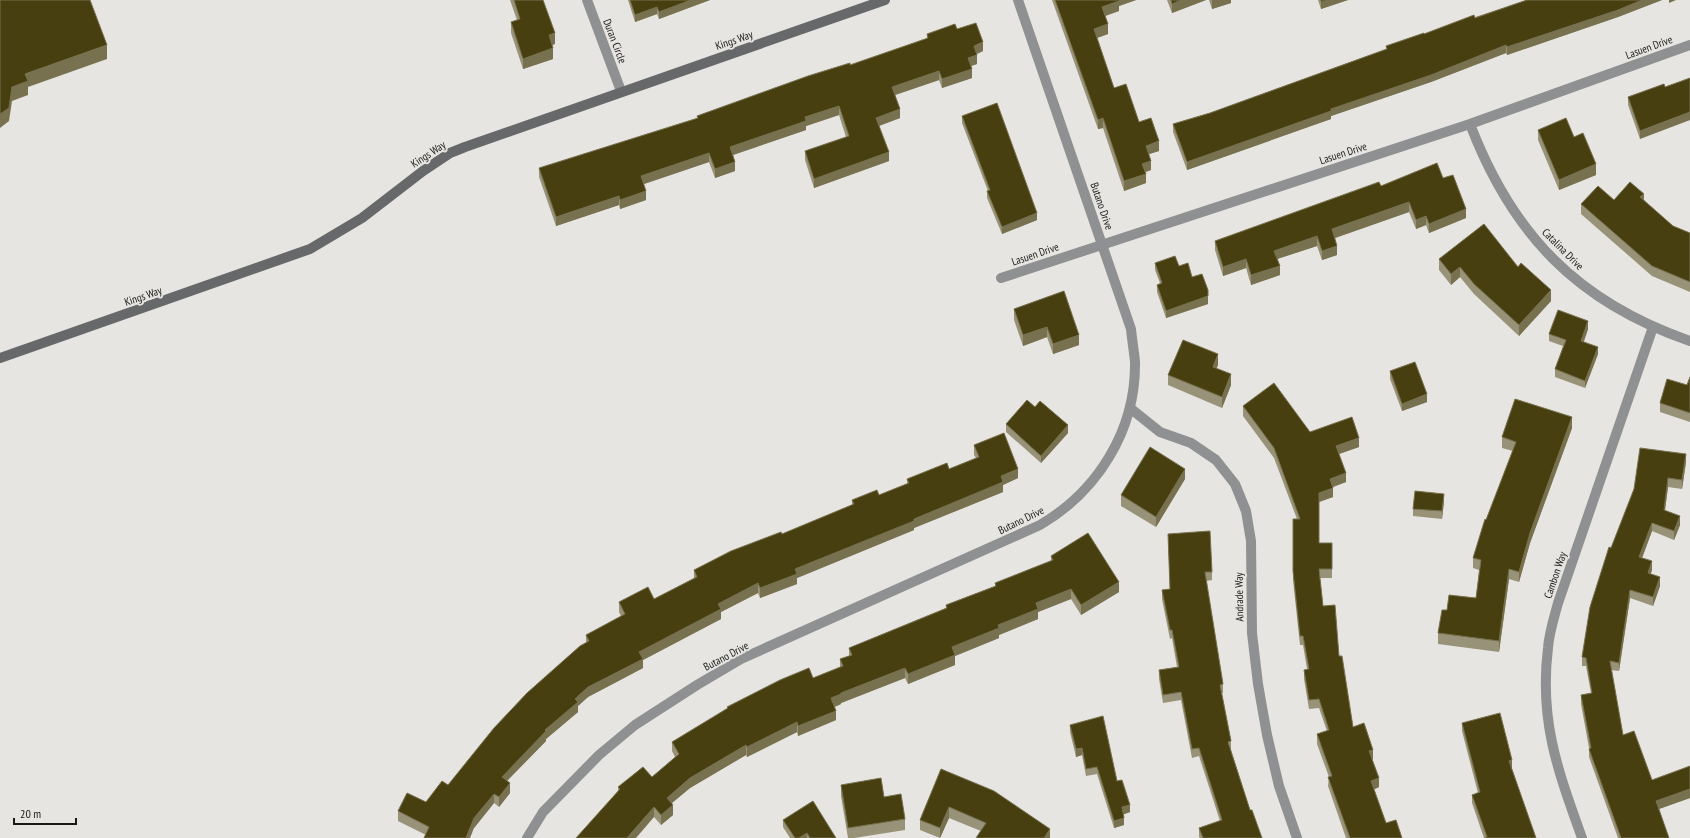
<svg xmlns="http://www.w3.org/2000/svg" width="1690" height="838" font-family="'PT Sans Narrow',sans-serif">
  <rect width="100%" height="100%" fill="#e6e5e1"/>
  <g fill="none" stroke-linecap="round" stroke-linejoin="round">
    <path stroke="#8f9091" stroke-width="10" d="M587,0L621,91
      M1470,124C1512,234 1577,302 1690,341
      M1001,278L1470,124L1690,45
      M1130,408L1160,432L1191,443L1216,460L1235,484L1246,511L1251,541L1252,633L1258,684L1267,735L1279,786L1297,838
      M527,838L543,812L599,755L635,725L697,685L741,659L1040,525C1098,491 1136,430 1135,362C1134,351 1132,340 1131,329L1018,0
      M1582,838C1558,771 1539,721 1548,648C1549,633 1554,618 1558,603L1653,327"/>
    <path stroke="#67686a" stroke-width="10" d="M0,358L310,249L362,218L423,171L450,153L465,147L885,0"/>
  </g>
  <path fill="#979278" d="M510,0H543L555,44L552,45L553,59L523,69L511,33V22L517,20Z
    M628,0H710L659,19L657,14L635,22Z
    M1052,0H1136L1119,6V11L1105,16L1108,34L1097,38L1114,88L1159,151L1149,154L1151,170L1146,172V183L1124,191L1103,128L1098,129Z
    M1167,0H1206L1172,13Z
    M1209,0H1231V3L1212,9Z
    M1318,0H1348L1321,9Z
    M1527,0H1662L1618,17L1507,55L1506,53L1431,82L1331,116V119L1187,170L1173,132V124L1210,113L1386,49V46L1424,34Z
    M957,29L983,51L977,54V64L971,66L972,78L942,88L939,80L895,95L900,118L879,126L889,161L814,188L805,160V151L846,137L839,115L806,126V130L733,155L735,171L715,178L709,162L644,184L646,200L620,209L619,205L556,226L539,177V168L697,119V116L850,65L927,39V34Z
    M1664,84L1640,139L1628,105V97Z
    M962,116L1037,220L1002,234L987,198V191H988L962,123Z
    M1538,130L1574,137L1596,175L1559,190L1538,140Z
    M1443,178L1466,218L1429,233L1426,225L1416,229L1409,212L1335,238L1337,255L1322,260L1317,246L1277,259L1280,275L1251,285L1246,268L1223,276L1215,250V241L1381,186Z
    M1614,200H1644L1673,226L1690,233V292L1652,276L1581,214V204Z
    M1439,259L1518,267L1551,301L1519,336L1474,294L1460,277L1451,285L1439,270Z
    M1155,263L1192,277L1208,304L1166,318L1157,292V285L1160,283L1155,270Z
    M1064,291L1079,345L1053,354L1047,337L1023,346L1014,320V309Z
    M1588,329L1584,342L1598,354L1585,388L1555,377V369L1563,346L1549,341V334Z
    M1218,365L1216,368L1231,385L1222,408L1168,385V375Z
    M1390,371L1427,402L1402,411L1390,379Z
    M1690,377V422L1660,412V403L1687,385Z
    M1243,406L1310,432L1359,447L1339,454L1346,482L1333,487V497L1319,502V543H1332V578H1320L1323,606L1339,656L1353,727L1373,759L1372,760L1379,787L1374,789L1386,823L1402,838H1346L1328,786L1329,777L1317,744V734L1327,731L1319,708L1309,709L1304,679V670L1307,669L1303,645H1300L1293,580V519H1297L1274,458L1243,416Z
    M1035,407L1068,433L1041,463L1006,432V424Z
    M1572,428L1530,543L1519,582L1509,579L1499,652L1438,644V633L1447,610L1476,598L1479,570L1473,568V558L1486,520L1513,451L1502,448V437Z
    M974,445L1018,478L1003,485V492L914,528V530L797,578V584L760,598L758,593L721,612V619L643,660V668L588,697L578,706V712L546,739V741L507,781L510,793L499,807L494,803L474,828L426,835L398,821V811L426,802L448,785L586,643V635L621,616L619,612V602L654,599L694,578V570L852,505V500L879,495L907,484V479L949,469L976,458L974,455Z
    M1686,462L1682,489L1668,487L1665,510L1680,525L1674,540L1652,531L1642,558L1652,570L1650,574L1660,586L1653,606L1630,598L1619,671L1611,670L1623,735L1652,780L1690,798L1659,809L1669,838H1618L1589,757V748L1581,704V695L1591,693L1586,666H1582V657L1611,548L1634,489Z
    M1185,479L1156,527L1121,506V495Z
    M1444,501L1442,519L1413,516V509Z
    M1168,534L1212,572V580L1206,581L1223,684V693H1222L1231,741V750L1250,810L1262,838H1200L1199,837V828L1220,821L1199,756L1192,758L1181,700L1163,703L1159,679V670L1177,667L1172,638L1170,639L1162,599V590L1170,589Z
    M1051,556L1119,592L1081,615L1071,599L1038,612V619L999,635V638L955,656V665L908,684L905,678L841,703V704L835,707L836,720L798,736L797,732L747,757L746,755L690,788L672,803L673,815L661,825L654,817L618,791V787L652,777L675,757L672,751V742L727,709V707L813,678L840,667V659L849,656V648L946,608V605L995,586V583L1051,561Z
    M1462,723L1512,768V769L1536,838H1484L1472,803V795L1478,793L1462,731Z
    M1070,725L1117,781L1130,812L1124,814V825L1114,828L1097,774L1086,776L1082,755L1076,757L1070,732Z
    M941,769L1050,838L981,831L949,818L940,838L920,830V820Z
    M841,785L884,797L905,819V830L854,838H848L841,796Z
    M783,820L836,838H790L783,827Z"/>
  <path fill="#77714f" d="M691,0H710L659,19V12Z
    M1118,0H1136L1119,6V11L1102,17V7Z
    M1181,0H1206L1172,13V4Z
    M1212,0H1231V3L1212,9Z
    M1327,0H1348L1321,9V2Z
    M1642,0H1662L1618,17L1507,55V47Z
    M1669,0H1676L1669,3Z
    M657,7V14L635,22V15Z
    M1108,24V34L1094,39V29Z
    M555,33V44L549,46V35Z
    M983,42V51L974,55V46Z
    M107,45V59L28,87V95L12,101L9,121L0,128V114L12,87L25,74Z
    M1506,45V53L1431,82L1331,116V119L1187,170V162L1331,109Z
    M553,48V59L523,69V59Z
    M977,55V64L968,67V58Z
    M972,69V78L942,88V79Z
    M939,71V80L892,96V87Z
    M839,106V115L806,126V130L730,156V147L805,117Z
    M900,109V118L876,127V118Z
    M1690,112V120L1640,139V131Z
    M1103,118V128L1098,129V120Z
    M1159,141V151L1146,155V146Z
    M889,152V161L814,188V179Z
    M709,153V162L641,185V176Z
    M1151,161V170L1142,173V164Z
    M735,162V171L715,178V169Z
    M1596,164V175L1559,190V180Z
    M1146,174V183L1124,191V181Z
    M646,191V200L620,209V200Z
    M1644,194V204L1640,197Z
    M619,196V205L556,226V217Z
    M1409,202V212L1332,239V229Z
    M1466,209V218L1429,233V224Z
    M1037,213V220L1002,234V227Z
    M1426,216V225L1416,229V220Z
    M1317,236V246L1274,260V251Z
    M1337,246V255L1322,260V251Z
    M1246,259V268L1223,276V267Z
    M1280,266V275L1251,285V275Z
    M1460,267V277L1451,285V274Z
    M1551,290V301L1519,336V325Z
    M1208,296V304L1166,318V311Z
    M1588,321V329L1581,348V341Z
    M1047,327V337L1023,346V335Z
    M1079,335V345L1053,354V344Z
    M1598,347V354L1585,388V381Z
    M1218,354V365L1213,377V367Z
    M1231,374V385L1222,408V397Z
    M1427,394V402L1402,411V404Z
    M1572,417V428L1530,543L1519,582V572L1530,533Z
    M1068,425V433L1041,463V456Z
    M1359,438V447L1336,455V446Z
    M1686,454V462L1682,489V480Z
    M1018,469V478L1003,485V492L914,528V530L797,578V584L760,598V588L795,569L914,519L1001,476Z
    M1185,469V479L1156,527V517Z
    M1346,473V482L1330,488V479Z
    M1668,478V487L1664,518V510Z
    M1333,488V497L1319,502V493Z
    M1444,494V501L1442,519V511Z
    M1680,516V525L1674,540V531Z
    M1652,523V531L1639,566V557Z
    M1652,561V570L1648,582V573Z
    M1509,569V579L1499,652V641Z
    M1660,577V586L1653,606V597Z
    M1119,582V592L1081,615V605Z
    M758,583V593L721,612V619L643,660V668L588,697L578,706V712L546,739V741L502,786V777L575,699L588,687L639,652L718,604Z
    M1071,589V599L1038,612V619L999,635V638L955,656V665L908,684V674L952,647L998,625L1036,603Z
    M1630,590V598L1619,671V663Z
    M905,668V678L841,703V704L831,708V698L841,693Z
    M836,711V720L798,736V726Z
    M797,722V732L747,757V747Z
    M746,745V755L690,788L667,807V798L690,778Z
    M1082,748V755L1076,757V749Z
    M1373,750V759L1369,761V751Z
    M1512,760V768L1509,769V761Z
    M1379,778V787L1371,791V781Z
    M510,783V793L499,807V797Z
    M1690,789V798L1656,810V801Z
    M494,794V803L474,828L470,838H466L474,818Z
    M673,805V815L661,825V815Z
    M1130,805V812L1122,815V807Z
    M654,807V817L636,838H627Z
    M949,807V818L940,838V828Z
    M1124,818V825L1114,828V821Z
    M1050,829V838H1044Z
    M807,833V838H799Z"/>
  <path fill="#483f10" stroke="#77714f" d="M0,0H90L107,45L25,74L28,81L12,87L9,108L0,114Z
    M514,0H543L555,33L549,35L553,48L523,59L511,22L520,19Z
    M630,0H691L659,12L657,7L635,15Z
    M1055,0H1119V1L1102,7L1108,24L1094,29L1114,88L1126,84L1139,122L1151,118L1159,141L1146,146L1151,161L1142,164L1146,174L1124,181L1103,118L1098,120Z
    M1171,0H1181L1172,4Z
    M1321,0H1327L1321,2Z
    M1527,0H1642L1618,10L1507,47L1506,45L1431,75L1331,109V111L1187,162L1173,124L1210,113L1387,49L1386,46L1424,33V34L1474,15L1475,18Z
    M976,23L983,42L974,46L977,55L968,58L972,69L942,79L939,71L892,87L900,109L876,118L889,152L814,179L805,151L849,136L839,106L805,117L806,121L730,147L735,162L715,169L709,153L641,176L646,191L620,200L619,196L556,217L539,168L698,118L697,116L808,76L850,63V65L928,38L927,34L955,24L957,29Z
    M1690,78V112L1640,131L1628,97L1664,84L1665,87Z
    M997,103L1037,213L1002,227L987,191L990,190L962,116Z
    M1566,118L1574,137L1583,133L1596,164L1559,180L1538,130Z
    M1437,163L1443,178L1453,175L1466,209L1429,224L1426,216L1416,220L1409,202L1332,229L1337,246L1322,251L1317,236L1274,251L1280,266L1251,275L1246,259L1223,267L1215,241L1379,182L1381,186Z
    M1630,182L1644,194L1640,197L1673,226L1690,233V282L1652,266L1581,204L1598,186L1614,200Z
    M1484,224L1518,267L1521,263L1551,290L1519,325L1474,284L1460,267L1451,274L1439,259Z
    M1175,256L1179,266L1188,263L1192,277L1202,274L1208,290V296L1166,311L1157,285L1162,283L1155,263Z
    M1064,291L1079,335L1053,344L1047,327L1023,335L1014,309Z
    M1558,310L1588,321L1581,341L1598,347L1585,381L1555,369L1566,340L1549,334Z
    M1183,340L1218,354L1213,367L1231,374L1222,397L1168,375Z
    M1415,362L1427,394L1402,404L1390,371Z
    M1690,377V413L1660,403L1667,379L1687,385Z
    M1274,383L1310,432L1352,417L1359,438L1336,446L1346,473L1330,479L1333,488L1319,493V543H1332V569H1319L1323,606L1335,605L1339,656H1342L1353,727L1364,723L1373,750L1369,751L1379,778L1371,781L1386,823L1396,820L1402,838H1350L1328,777L1332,776L1317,734L1329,730L1319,699L1309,700L1304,670L1309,669L1303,636H1300L1293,571V519H1300L1274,448L1243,406Z
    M1515,399L1572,417L1530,533L1519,572L1509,569L1499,641L1438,633L1442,610H1447L1449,595L1476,598L1481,560L1473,558L1485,519L1486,520L1516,442L1502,437Z
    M1027,400L1035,407L1040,401L1068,425L1041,456L1006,424Z
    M1004,433L1018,469L1001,476L1003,482L914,519V521L795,569L797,574L760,588L758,583L718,604L721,609L639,652L643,659L588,687L575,699L578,702L545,730L546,731L502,777L510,783L499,797L494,794L474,818L466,838H424L429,827L398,811L407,793L426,802L442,781L448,785L494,728L527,693L580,646L589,641L586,635L625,614L619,602L648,587L654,599L697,577L694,570L731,551L781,532L782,534L854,504L852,500L877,490L879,495L909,483L907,479L947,463L949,469L979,457L974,445Z
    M1150,447L1185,469L1156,517L1121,495Z
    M1640,448L1686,454L1682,480L1668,478L1664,510L1680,516L1674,531L1652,523L1639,557L1652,561L1648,573L1660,577L1653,597L1630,590L1619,663L1610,661L1623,735L1634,731L1652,780L1690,766V789L1656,801L1669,838H1621L1589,749L1591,748L1581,695L1592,693L1586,658L1582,657L1590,607L1609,547L1611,548L1634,489Z
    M1415,491L1444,494L1442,511L1413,509Z
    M1210,531L1212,572H1205L1223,684L1220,685L1231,741L1228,742L1250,810H1252L1262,838H1203L1199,828L1222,820L1199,748L1192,749L1181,692L1163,695L1159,670L1179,667L1172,630H1170L1162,590L1170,589L1168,534Z
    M1088,533L1119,582L1081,605L1071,589L1036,603L1038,609L998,625L999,628L952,647L955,655L908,674L905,668L841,693V694L831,698L836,711L798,726L797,722L747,747L746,745L690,778L667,798L673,805L661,815L654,807L627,838H576L620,789L618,787L643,767L652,777L679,754L672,742L728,708L727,707L780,680L809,668L813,678L843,666L840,659L852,655L849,648L947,608L946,605L996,586L995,583L1053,560L1051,556Z
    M1500,713L1512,760L1509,761L1536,838H1485L1487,837L1472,795L1480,792L1462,723Z
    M1103,716L1117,781L1122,780L1130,805L1122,807L1124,818L1114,821L1097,767L1086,769L1082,748L1076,749L1070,725Z
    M941,769L994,791L1050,829L1044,838H976L986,823L949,807L940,828L920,820Z
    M881,778L884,797L901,794L905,819L848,828L841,785Z
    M813,801L836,838H810L807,833L799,838H795L783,820Z"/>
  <g text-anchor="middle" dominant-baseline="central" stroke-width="4" stroke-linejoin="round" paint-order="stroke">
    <g font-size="11" fill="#1a1918" stroke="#e6e5e1">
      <text transform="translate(734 40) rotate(-19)">Kings Way</text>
      <text transform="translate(615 41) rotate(69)">Duran Circle</text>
      <text transform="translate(1649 47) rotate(-20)">Lasuen Drive</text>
      <text transform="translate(1343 153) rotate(-18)">Lasuen Drive</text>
      <text transform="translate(428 154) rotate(-33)">Kings Way</text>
      <text transform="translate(1102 206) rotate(71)">Butano Drive</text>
      <text transform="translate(1563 249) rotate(45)">Catalina Drive</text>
      <text transform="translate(1035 254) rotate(-19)">Lasuen Drive</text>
      <text transform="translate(143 296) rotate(-19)">Kings Way</text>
      <text transform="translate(1021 520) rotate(-26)">Butano Drive</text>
      <text transform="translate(1555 575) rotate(-71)">Cambon Way</text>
      <text transform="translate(1239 597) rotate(-91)">Andrade Way</text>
      <text transform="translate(726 656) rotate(-28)">Butano Drive</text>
    </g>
  </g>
  <path d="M14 818v6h62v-6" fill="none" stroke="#1a1918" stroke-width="2"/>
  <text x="20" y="818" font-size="12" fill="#1a1918" stroke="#e6e5e1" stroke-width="3" paint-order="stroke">20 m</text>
</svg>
